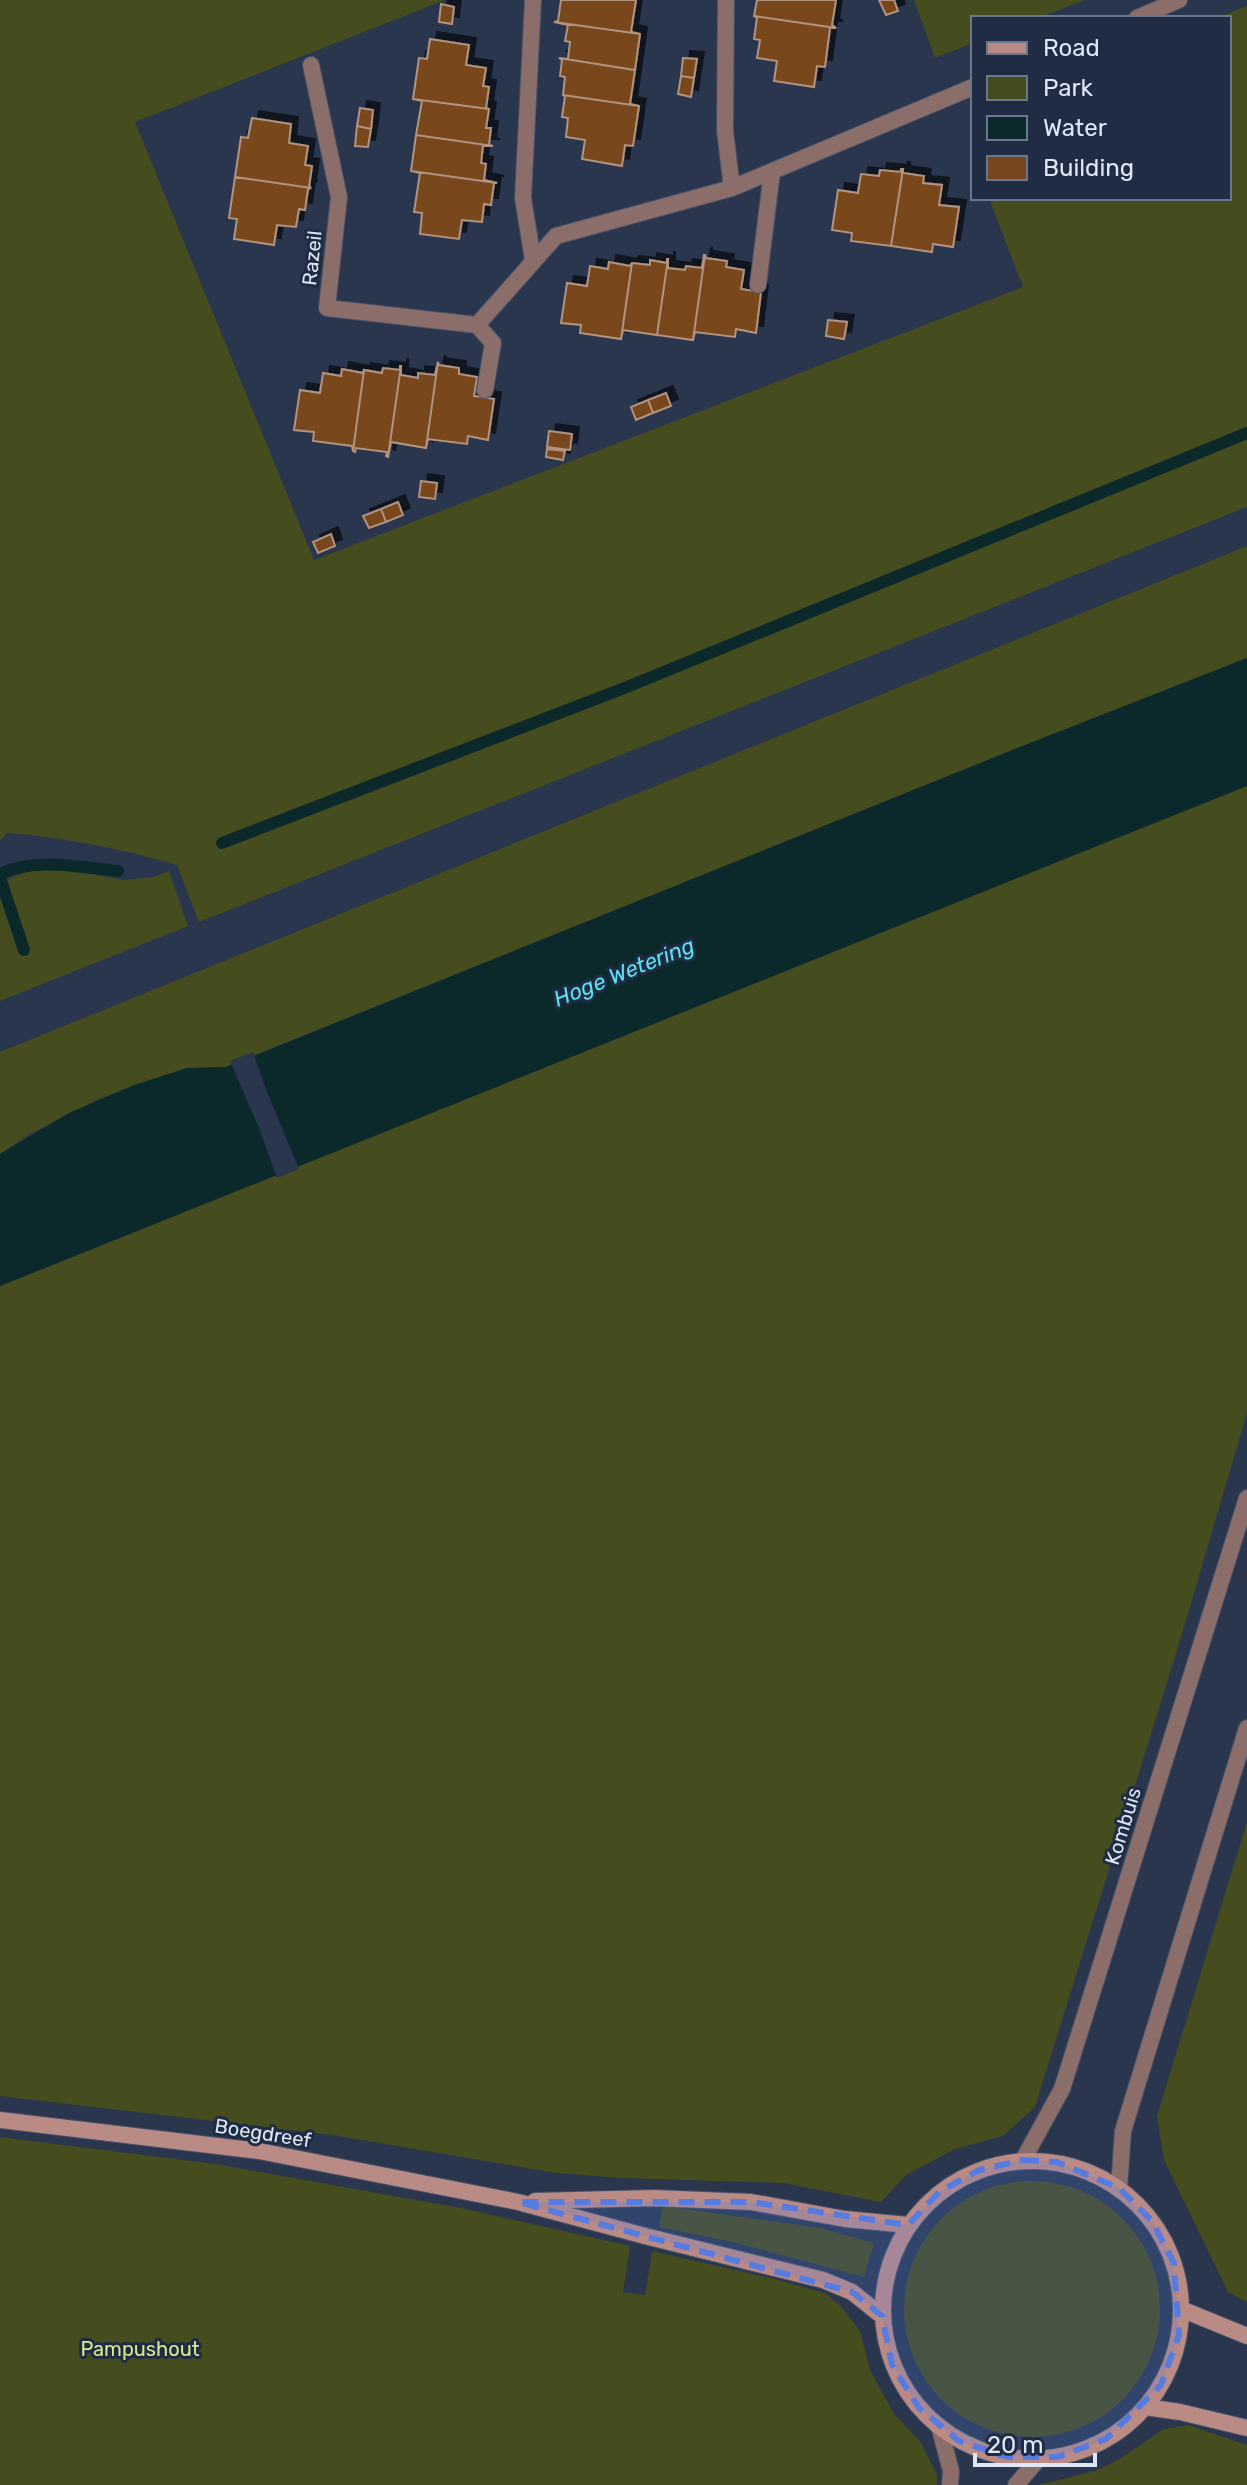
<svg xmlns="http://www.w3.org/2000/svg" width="1247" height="2485" font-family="Rubik,sans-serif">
  <defs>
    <filter id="shadow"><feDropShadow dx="7" dy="-7" stdDeviation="0" flood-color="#0009"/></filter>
  </defs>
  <rect width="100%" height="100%" fill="#29364e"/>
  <path fill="#454c1e" d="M0,0H445L135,122L314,560L1023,287L989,198H1229V18H1217L1247,6V507L199,922L177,865C122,849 64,837 7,833L0,841Z
    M914,0H1085L1038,18H973V43L935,58Z
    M1247,546V658L1020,747L226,1067L187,1068L99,1099L30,1134L0,1154V1052Z
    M1247,786V1413L1179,1644L1035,2107L1003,2136L955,2149L906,2175L881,2202L783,2183L622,2178L556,2173L333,2135L0,2096V1286Z
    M46,869L66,870L124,880L153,877L169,871L188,926L0,1001V882L29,871Z
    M1247,1822V2302L1228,2292L1164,2160L1157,2116Z
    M0,2137L216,2164L461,2208L630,2246L623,2292L645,2295L652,2251L771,2278L825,2293L841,2306L860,2331L870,2370L894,2414L920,2441L937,2474V2485H0Z
    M904 2309a128 128 0 1 1 256 0a128 128 0 1 1-256 0Z
    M663,2206L820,2228L874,2243L864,2277L733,2242L659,2227Z
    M1188,2425L1247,2445V2485H1039L1095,2471L1118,2460L1164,2429Z"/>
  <path fill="#0b282b" d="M1247,658V786L0,1286V1154L69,1113L134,1085L187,1068L226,1067L1020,747Z"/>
  <path fill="#29364e" d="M253,1052L267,1092L299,1169L277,1178L259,1128L230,1061Z"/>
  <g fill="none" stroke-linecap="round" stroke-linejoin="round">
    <path stroke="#0b282b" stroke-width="12" d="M222,843L627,687L1247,433
      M0,874C36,857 80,867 118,871
      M0,878L24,950"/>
  </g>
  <path fill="#78461f" stroke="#b1937f" stroke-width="2" filter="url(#shadow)" d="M561,0H636L631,32L640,34L554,22L558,21Z
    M757,0H836L832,25L836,28L754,16Z
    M879,0H894L898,11L886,15Z
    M441,4L454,7L452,24L439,22Z
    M754,16L836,28H830L825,67L817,66L814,87L774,81L777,61L757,58L760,40L754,39L757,18Z
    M554,22L640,34L635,70L559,58L568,59L570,42L565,41L568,25Z
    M430,39L469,45L466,65L486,68L483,86L489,87L486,108L489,109L413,99L419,58L427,59Z
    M559,58L635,70L630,104L639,106L563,95L565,77L560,76L562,60Z
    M683,58L697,59L694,78L681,76Z
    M681,76L694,78L691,97L678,94Z
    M563,95L639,106L633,146L625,145L622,166L582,159L585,140L566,137L568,118L562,117L565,96Z
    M413,99L489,109L486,128H491L489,145L493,146L416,135L422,101Z
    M360,108L373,110L371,129L357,126Z
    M252,118L291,124L289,143L308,146L305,165L312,166L309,187L311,188L235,177L241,137L248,138Z
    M357,126L371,129L368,147L355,146Z
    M416,135L493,146H483L481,163L486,164L484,180L497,183L411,171Z
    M901,169H903L891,246L851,241L852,233L832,230L838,190L858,193L861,174L879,176L880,170L901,172Z
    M903,169V173L924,176L923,183L942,185L939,205L959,207L953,247L933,244L932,252L891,246Z
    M411,171L497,183H494L491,205L484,204L482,222L462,220L459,239L420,234L422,213L414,212L420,173Z
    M235,177L311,188L308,189L305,210L299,209L296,227L277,225L274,245L234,239L237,219L229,218Z
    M704,255H705L693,340L657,335L668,259V268L685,270L686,266L702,268Z
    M705,255L706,258L727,261L726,267L744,270L741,289L761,292L756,333L736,329L735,337L695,332L693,340Z
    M667,259H668L657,335L623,330L621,339L632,263L650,265V260L667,263Z
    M609,262L630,266L632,263L621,339L580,333L581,325L561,323L567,283L587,286L590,266L608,269Z
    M828,320L847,322L844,339L826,336Z
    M438,362L426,448L391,442L388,457L401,366V375L418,378V373L435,375Z
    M438,362L439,365L459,368V374L477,377L474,396L494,399L488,440L468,436L467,444L428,439L426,448Z
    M400,366H401L388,457L386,456L387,452L356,448L355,452L353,451L364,370L382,373L383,368L400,370Z
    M342,369L363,373L364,370L353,451L352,446L313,441L314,432L294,430L300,390L320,393L323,373L341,376Z
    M666,393L671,406L653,413L648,400Z
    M648,400L653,413L636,420L631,407Z
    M549,431L572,434L570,450L547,447Z
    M547,449L565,451L563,460L546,457Z
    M421,481L437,483L435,499L419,497Z
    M398,502L403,515L386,522L381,509Z
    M381,509L386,522L369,528L363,516Z
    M331,534L335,546L318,553L313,542Z"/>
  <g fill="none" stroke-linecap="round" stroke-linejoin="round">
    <defs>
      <path id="street" d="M533,0L523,198L533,260
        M726,0L725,131L732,188
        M1137,18L1179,0
        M311,65L339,197L327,308L477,325L556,236L732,188L973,87
        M758,285L772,172
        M477,325L493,343L485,390
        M1023,2160L1062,2089L1247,1498
        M1119,2188L1123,2131L1247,1728
        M939,2426L951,2471L950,2485
        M1016,2485L1040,2457"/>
      <path id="secondary" d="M0,2120L259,2151L518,2202L645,2236L823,2280L852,2292L882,2316
        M883 2310a149 149 0 1 1 298 0a149 149 0 1 1-298 0Z
        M535,2201L654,2198L751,2202L845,2219L908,2225
        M1181,2309L1247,2336
        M1145,2407L1180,2412L1247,2428"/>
    </defs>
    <use href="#street" stroke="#465269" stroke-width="18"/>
    <use href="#secondary" stroke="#465269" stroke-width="18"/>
    <use href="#street" stroke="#8b6d69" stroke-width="16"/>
    <use href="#secondary" stroke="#ba8a85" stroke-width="16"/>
  </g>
  <path fill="#577ce1" fill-opacity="0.2" stroke="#577ce1" stroke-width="6" stroke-dasharray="16 10" stroke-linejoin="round" d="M1023,2160L1057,2162L1119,2188L1152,2221L1174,2263L1179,2335L1161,2385L1106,2439L1058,2457H1007L959,2441L919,2408L892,2365L882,2316L852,2292L518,2202H751L908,2225L939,2192L979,2170Z"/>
  <g text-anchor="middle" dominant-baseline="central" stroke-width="6" stroke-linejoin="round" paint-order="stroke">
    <g font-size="20" fill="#dee7f6" stroke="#1f2c43">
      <text transform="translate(312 258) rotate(-84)">Razeil</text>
      <text transform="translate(1123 1826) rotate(-73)">Kombuis</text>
      <text transform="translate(263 2133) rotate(9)">Boegdreef</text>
    </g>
    <g font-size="20" fill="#d9e98d" stroke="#1f2c43">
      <text x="140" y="2349">Pampushout</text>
    </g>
    <g font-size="22" font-style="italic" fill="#5be1f1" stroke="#1f2c43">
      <text transform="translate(624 972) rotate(-22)">Hoge Wetering</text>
    </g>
  </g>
  <rect x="971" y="16" width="260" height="184" fill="#1f2c43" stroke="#6b778b" stroke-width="2"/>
  <rect x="987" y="42" width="40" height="12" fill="#ba8a85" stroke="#6b778b" stroke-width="2"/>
  <text x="1043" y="56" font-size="24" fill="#dee7f6">Road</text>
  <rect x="987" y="76" width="40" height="24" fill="#454c1e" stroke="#6b778b" stroke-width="2"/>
  <text x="1043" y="96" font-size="24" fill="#dee7f6">Park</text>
  <rect x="987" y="116" width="40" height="24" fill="#0b282b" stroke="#6b778b" stroke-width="2"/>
  <text x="1043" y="136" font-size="24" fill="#dee7f6">Water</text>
  <rect x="987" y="156" width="40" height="24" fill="#78461f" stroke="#6b778b" stroke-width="2"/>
  <text x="1043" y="176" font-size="24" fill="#dee7f6">Building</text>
  <path d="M975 2453v12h120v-12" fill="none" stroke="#dee7f6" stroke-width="4"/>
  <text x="987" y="2453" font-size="24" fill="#dee7f6" stroke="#1f2c43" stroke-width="6" paint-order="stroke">20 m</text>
</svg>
